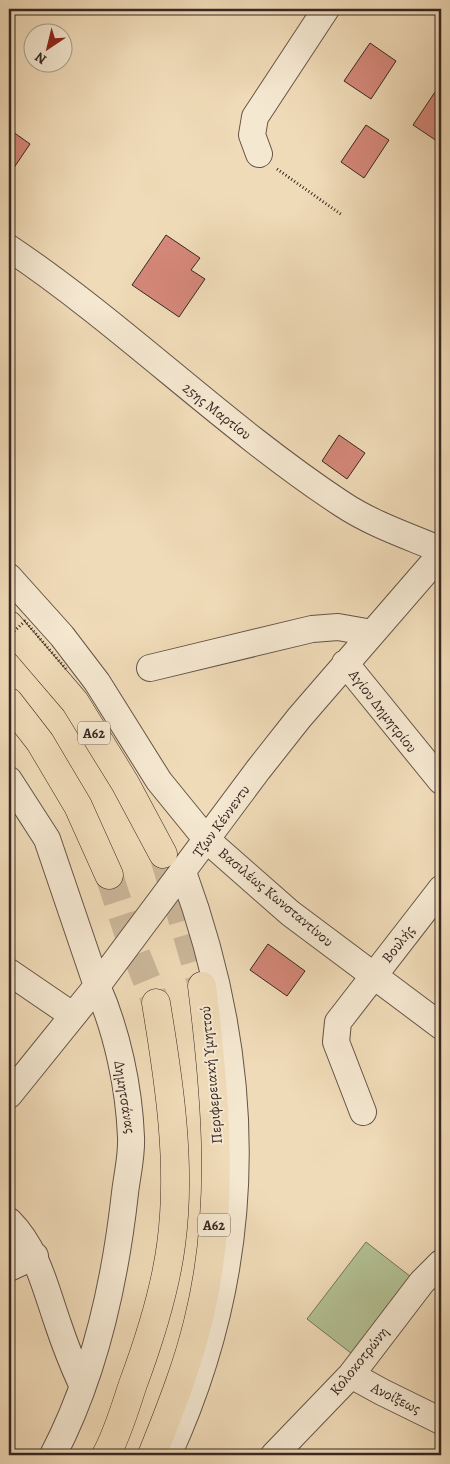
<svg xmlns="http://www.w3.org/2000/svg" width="450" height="1464" font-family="Alegreya,serif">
  <rect width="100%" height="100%" fill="#f0dbb8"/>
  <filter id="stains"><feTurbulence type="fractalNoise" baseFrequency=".004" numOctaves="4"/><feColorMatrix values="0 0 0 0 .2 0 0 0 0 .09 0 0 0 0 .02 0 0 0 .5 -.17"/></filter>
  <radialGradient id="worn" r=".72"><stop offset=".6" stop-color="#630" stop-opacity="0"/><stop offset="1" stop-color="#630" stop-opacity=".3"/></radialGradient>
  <path fill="#b3c194" stroke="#75745b" d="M366,1242L415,1280L356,1357L307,1319Z"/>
  <path fill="#d5887a" stroke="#372722" d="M370,43L396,61L371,99L344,81Z
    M435,92L441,96L440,143L413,125Z
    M366,125L389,140L364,178L341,162Z
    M9,129L30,144L9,175Z
    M166,235L200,258L191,270L205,279L179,317L132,285Z
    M339,435L365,453L347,479L322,461Z
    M268,944L305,971L287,996L250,970Z"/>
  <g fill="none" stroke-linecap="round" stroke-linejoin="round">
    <path stroke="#cbb79a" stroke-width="28" stroke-dasharray="28 14" stroke-linecap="butt" d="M163,854L202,986
      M109,875L130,939L156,1003"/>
    <defs>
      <path id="minor" d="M259,154L252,135L255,117L326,9
        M9,248C125,326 225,427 342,504C372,524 408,536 441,550
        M9,577L62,636L97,682L159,781L207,840L290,913L441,1026
        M345,663L441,781
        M150,668L312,629L338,627L372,633
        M9,780L47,839L97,986C117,1031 129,1087 131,1137C132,1156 127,1175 125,1193C115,1283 95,1375 53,1455
        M9,972L72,1015
        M9,1095L97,986L258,770L299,718L441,554
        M363,1112L336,1042L338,1022L441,889
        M9,1221C37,1249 45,1287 58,1324C65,1345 73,1365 82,1385
        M9,1268L35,1256
        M351,1375L382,1392L441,1421
        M168,1455C256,1264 255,1068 183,872
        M274,1455L351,1375L422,1282L441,1263"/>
      <path id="motorway" d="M9,625L75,702L125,783L163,854
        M9,702L40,742L78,806L109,875
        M106,1455C118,1433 125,1408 133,1384C149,1341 165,1291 171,1245C182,1166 169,1081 156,1003
        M152,1455C169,1412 187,1368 198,1322C226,1211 216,1098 202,986"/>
    </defs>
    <use href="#minor" stroke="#655448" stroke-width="28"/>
    <use href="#motorway" stroke="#372722" stroke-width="29"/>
    <path stroke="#372722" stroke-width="3" stroke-dasharray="1 2.5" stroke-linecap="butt" d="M277,169L342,215"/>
    <use href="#minor" stroke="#f5e8d1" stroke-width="26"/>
    <use href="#motorway" stroke="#f0dbb8" stroke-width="28"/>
    <path stroke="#372722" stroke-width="3" stroke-dasharray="1 2.5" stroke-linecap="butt" d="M9,636L25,621L67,670"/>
  </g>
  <g text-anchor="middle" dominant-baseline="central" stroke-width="4" stroke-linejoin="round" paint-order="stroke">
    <g fill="#f5e8d1" stroke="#706156" stroke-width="1">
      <rect x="78" y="721.5" width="32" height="23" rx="4"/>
      <rect x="198" y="1213.5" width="32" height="23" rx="4"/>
    </g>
    <g font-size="14" font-weight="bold" fill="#372722">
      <text x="94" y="733">Α62</text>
      <text x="214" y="1225">Α62</text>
    </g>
    <g font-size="15" fill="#372722" stroke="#f5e8d1">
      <text transform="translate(217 411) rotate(38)">25ης Μαρτίου</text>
      <text transform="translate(383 711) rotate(52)">Αγίου Δημητρίου</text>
      <text transform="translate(221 821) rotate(-54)">Τζων Κέννεντυ</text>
      <text transform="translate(276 897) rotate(40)">Βασιλέως Κωνσταντίνου</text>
      <text transform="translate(398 944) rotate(-52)">Βουλής</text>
      <text transform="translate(211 1075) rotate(-95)">Περιφερειακή Υμηττού</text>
      <text transform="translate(125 1097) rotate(81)">Δημητσάνας</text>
      <text transform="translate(359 1361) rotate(-51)">Κολοκοτρώνη</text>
      <text transform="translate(396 1398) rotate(26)">Ανοίξεως</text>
    </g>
  </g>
  <rect width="450" height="1464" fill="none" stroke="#f0dbb8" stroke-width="30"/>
  <rect x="10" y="10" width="430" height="1444" fill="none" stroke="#372722" stroke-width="2.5"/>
  <rect x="15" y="15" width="420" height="1434" fill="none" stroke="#372722"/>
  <g transform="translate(48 48) rotate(215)"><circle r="24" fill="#f5e8d1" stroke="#a99b8b"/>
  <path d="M0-4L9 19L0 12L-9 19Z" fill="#8f2418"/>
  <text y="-8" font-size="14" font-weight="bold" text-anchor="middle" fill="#372722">N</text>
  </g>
  <rect width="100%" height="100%" filter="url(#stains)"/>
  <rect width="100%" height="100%" fill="url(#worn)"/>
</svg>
